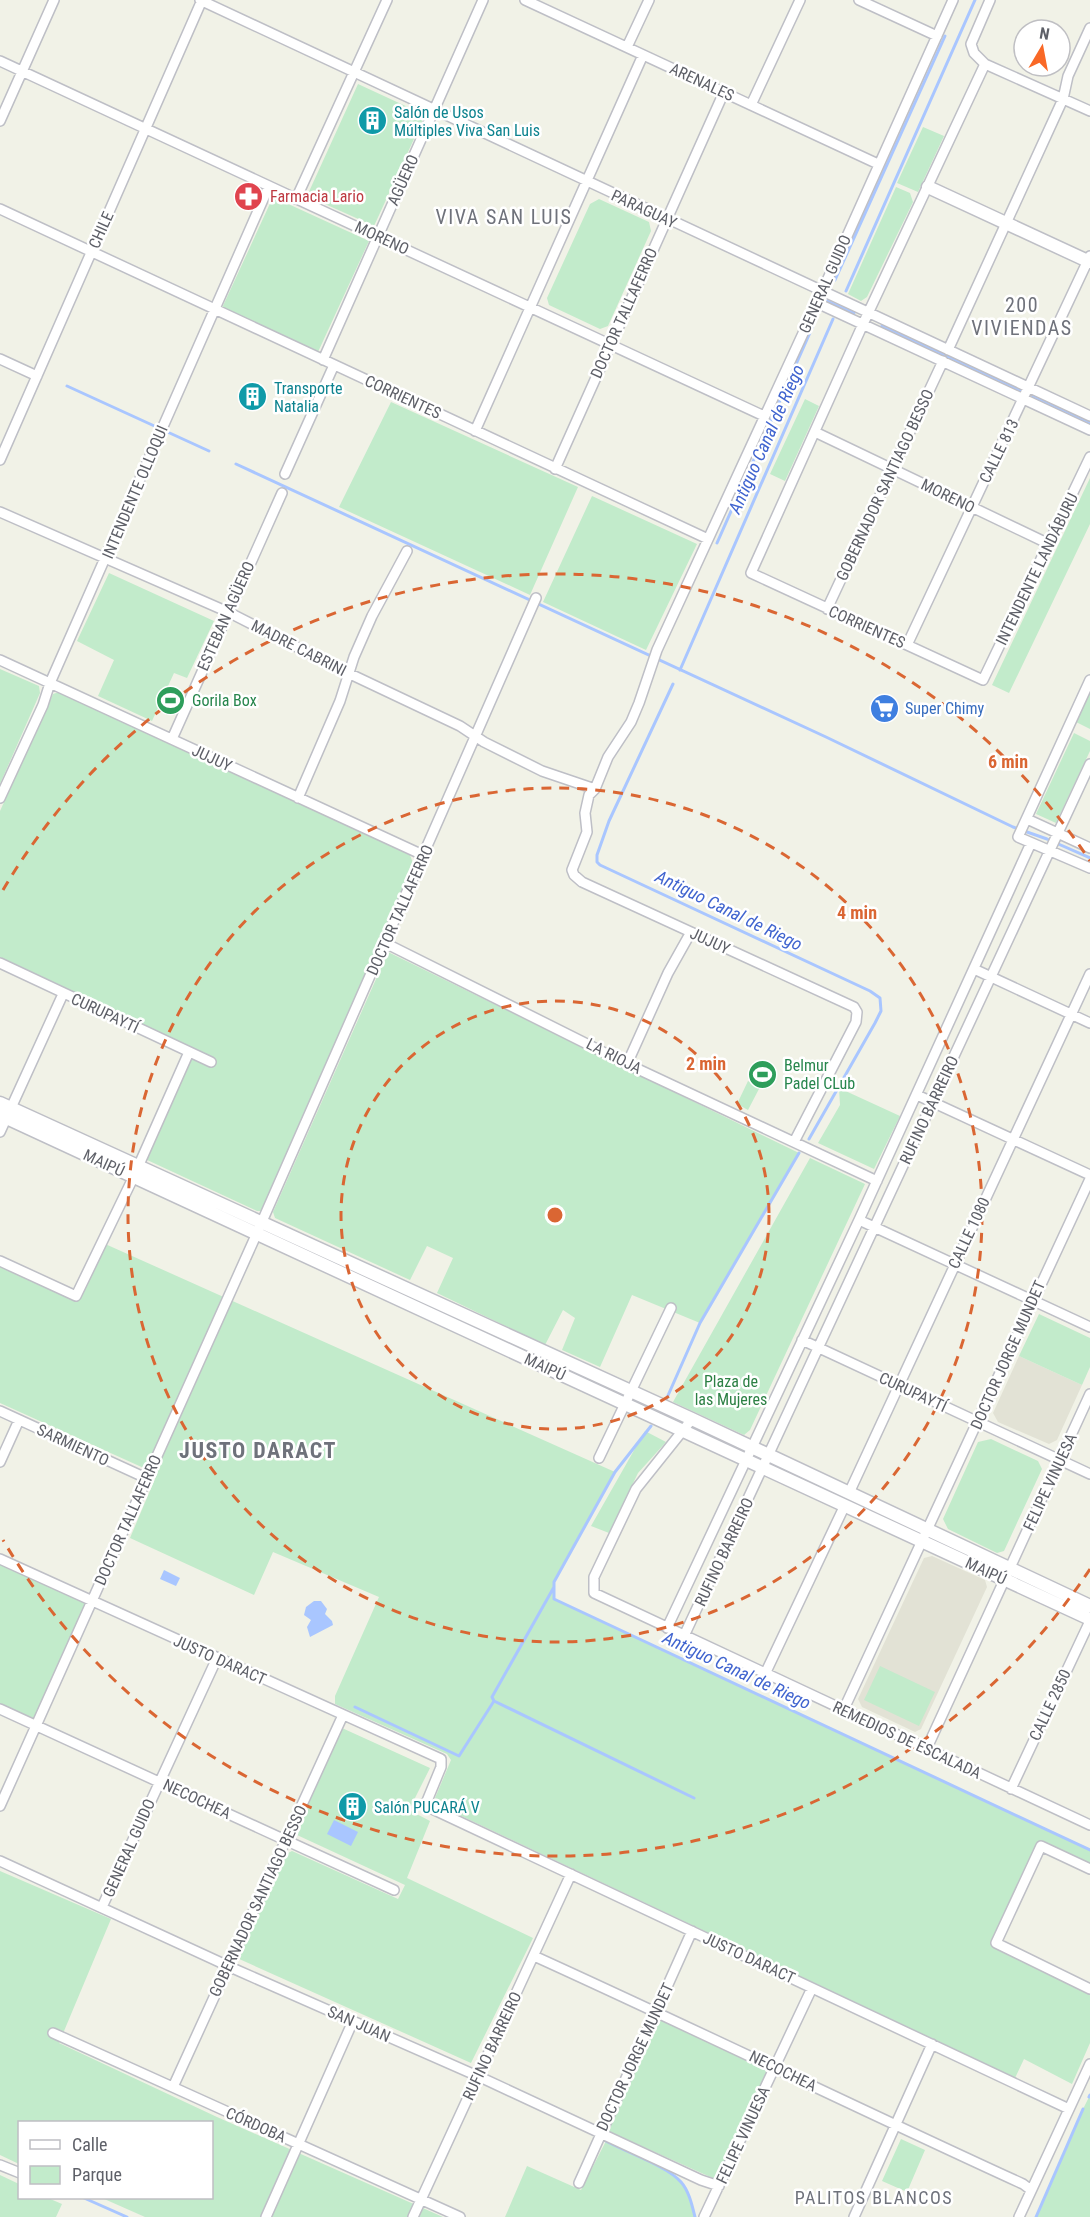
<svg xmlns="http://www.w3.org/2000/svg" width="1090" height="2217" font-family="'Roboto Condensed',sans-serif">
  <rect width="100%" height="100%" fill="#f1f2e7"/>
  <path fill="#e2e2d5" d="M1019,1356L1082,1385L1057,1440L1049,1444L998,1422L993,1413Z
    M932,1556L985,1580L987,1587L921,1729L915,1732L862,1707L858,1699L924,1558Z"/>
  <path fill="#c2ebcb" d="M358,84L425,115L374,226L307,196Z
    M923,127L944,136L918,192L897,183Z
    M896,187L910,193L913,202L867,297L861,301L848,294Z
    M273,197L369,241L318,352L222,308Z
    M599,199L649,222L651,231L608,326L600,329L549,305L547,298L590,204Z
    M805,399L819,406L785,481L770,474Z
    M391,402L578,487L530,595L339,507Z
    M1090,478V524L1009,693L992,685Z
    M592,496L697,544L646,650L543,602Z
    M109,573L214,621L187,678L174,673L152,721L98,696L114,660L77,641Z
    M0,669L39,686L40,693L0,784Z
    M1090,691V729L1076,722Z
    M56,693H63L410,855L414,866L261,1211H257L145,1159L193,1048L0,957V811L53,694Z
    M1074,733L1090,741V751L1056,823L1036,814Z
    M388,952L799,1153L700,1323L632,1295L600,1367L562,1350L575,1318L563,1310L545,1345L437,1293L453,1258L427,1246L410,1280L275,1218L273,1212Z
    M748,1081L760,1087L748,1110L737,1104Z
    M839,1088L900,1116L874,1169L818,1143L840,1105Z
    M810,1158L865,1184L750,1430L744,1435L673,1402Z
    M103,1243L615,1472L554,1582V1599L1090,1849V1869L1041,1846L996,1943L1090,1989V2043L1072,2084L1024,2059L1015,2078L438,1805L435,1798L451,1760L447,1754L335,1704V1696L379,1597L273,1552L254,1595L130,1538L157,1474L0,1403V1264L76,1296Z
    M1039,1314L1090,1338V1367L1082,1385L1019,1356Z
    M645,1431L666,1442L638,1473L609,1533L591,1526Z
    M991,1439L1038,1461L1042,1469L1004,1551L997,1553L948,1529L943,1519L978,1442Z
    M0,1559L91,1601L36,1725L0,1709Z
    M880,1666L935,1692L919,1726L864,1700Z
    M342,1728L430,1768L409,1810L430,1821L407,1878L533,1938L471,2063L237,1958L286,1854L292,1851L398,1899L405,1885L297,1835L294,1830Z
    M0,1871L111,1919L59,2043L217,2117L443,2217H145L102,2198H212V2122H20L19,2164L0,2155Z
    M660,2018L771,2069L717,2180L608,2131Z
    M1090,2095V2217H1036L1083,2109Z
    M901,2139L925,2150L907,2192L882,2181Z
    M606,2141C626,2152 667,2166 681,2182C689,2191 692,2205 695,2217H505L527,2166L581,2190Z
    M0,2175L19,2184L20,2198H48L62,2204L56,2217H0Z"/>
  <path fill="#a9c6ff" d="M164,1570L180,1578L176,1586L160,1579Z
    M314,1601H321L327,1609L325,1614L332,1621L333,1625L310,1637L307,1627L311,1620L304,1615L306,1607Z
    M334,1820L358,1832L351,1846L327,1834Z"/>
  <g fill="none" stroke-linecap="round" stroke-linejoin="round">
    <path stroke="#a9c6ff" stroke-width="3" d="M835,280L945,36
      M846,291L975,0
      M825,300L854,313
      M882,326L1020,390
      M67,386L209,451
      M1033,396L1090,423
      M236,464L826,737L1013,827L1047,839L1090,858
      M717,543L816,319
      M680,670L833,319
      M673,684L609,821L597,855V862L600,865L870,991L880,998L881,1011L875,1023L809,1139
      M666,1400L700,1323L799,1153
      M651,1426L615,1472L554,1582V1599L1090,1850
      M694,1429L736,1448
      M781,1469L911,1529
      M939,1542L967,1555
      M494,1701L694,1798
      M355,1707L459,1756L494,1701L492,1697L554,1587
      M1089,2097L1090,2095
      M606,2141C626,2152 667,2166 681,2182C689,2191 692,2205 695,2217
      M84,2198L127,2217
      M1036,2217L1083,2109"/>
    <defs>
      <path id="minor" d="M200,0L1090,416
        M525,0L878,164
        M859,0L937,36
        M990,0L971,44L974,53L985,64L1090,111
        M627,47L649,0
        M0,61L764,416
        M985,64L863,324L751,573L983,680L1090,457
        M751,105L800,0
        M0,121L54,0
        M296,199L387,0
        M0,209L708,539
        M817,303L1090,430
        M948,350L1063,99L1068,76L1090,28
        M0,359L37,376
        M323,360L483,0
        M475,431L643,55
        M815,432L1049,544
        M0,460L202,0
        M555,469L724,92
        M285,474L334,365
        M0,512L228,612L348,673L460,726L484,742L542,771L595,789
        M827,609L943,361
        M907,645L1090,256
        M0,660L425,856
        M1090,680L1018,837L1090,868
        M172,739L282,493
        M0,798L43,705L50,683L269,186
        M298,798L340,701L354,657L372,616L407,551
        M1027,819L1090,848
        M385,943L627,1064L877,1181
        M0,963L211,1062
        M974,969L1090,1023
        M627,1064L668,973L691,932
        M917,1095L1090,1175
        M0,1132L63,994
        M794,1142L856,1022L857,1012L854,1007L582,882L574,875L572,870L587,832L585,813L589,795L595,789L608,757L631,722L639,703L657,650L817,303L953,0
        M859,1220L1090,1327
        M0,1261L76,1296L134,1176L189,1052
        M802,1340L1090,1474
        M0,1411L146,1478
        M692,1419L636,1489L594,1577V1593L1090,1825
        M599,1458L671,1308
        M0,1462L19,1420
        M849,1493L1090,974
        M0,1559L441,1759V1767L427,1801L428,1807L1069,2109
        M667,1628L859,1220L1031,843
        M684,1636L1090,764
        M765,1674L845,1505
        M0,1709L394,1890
        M843,1711L1090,1179
        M926,1750L1090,1394
        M1011,1789L1090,1621
        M0,1806L257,1233L536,598
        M0,1861L239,1971L482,2078L701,2180L719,2186
        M1090,1869L1041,1846L996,1943L1090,1989
        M102,1907L217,1658
        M534,1956C697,2030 859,2109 1023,2184L1031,2190
        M53,2033L460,2217
        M173,2087L343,1715
        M0,2165L20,2173
        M579,2183L692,1931
        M266,2217L353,2021
        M413,2217L571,1874
        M704,2217L812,1988
        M854,2217L932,2044
        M1019,2217L1090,2064"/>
      <path id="tertiary" d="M928,187L1090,262
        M0,1103L692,1419L1090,1606
        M0,1115L1090,1619"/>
    </defs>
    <use href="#minor" stroke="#bebfc6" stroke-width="12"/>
    <use href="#tertiary" stroke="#bebfc6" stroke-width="15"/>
    <use href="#minor" stroke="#fff" stroke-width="9"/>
    <use href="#tertiary" stroke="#fff" stroke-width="12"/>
  </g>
  <g fill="none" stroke="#da6633" stroke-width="3" stroke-dasharray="10 8">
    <circle cx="555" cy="1215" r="214"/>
    <circle cx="555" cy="1215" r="427"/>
    <path d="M1090 1569A641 641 0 0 1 3 1540M3 890A641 641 0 0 1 1090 861"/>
  </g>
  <defs>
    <symbol id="building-disc" viewBox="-11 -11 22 22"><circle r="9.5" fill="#0f9aa8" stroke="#fff"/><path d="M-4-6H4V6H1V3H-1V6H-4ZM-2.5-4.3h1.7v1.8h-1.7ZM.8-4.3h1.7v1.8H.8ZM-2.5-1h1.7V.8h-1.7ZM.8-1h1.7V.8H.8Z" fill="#fff"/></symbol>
    <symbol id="pharmacy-disc" viewBox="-11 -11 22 22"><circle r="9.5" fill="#e0444e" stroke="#fff"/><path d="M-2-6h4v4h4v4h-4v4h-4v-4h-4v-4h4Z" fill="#fff"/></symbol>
    <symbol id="stadium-disc" viewBox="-11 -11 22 22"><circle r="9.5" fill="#2e9e5b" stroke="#fff"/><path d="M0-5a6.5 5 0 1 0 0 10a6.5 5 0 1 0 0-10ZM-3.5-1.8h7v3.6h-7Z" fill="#fff"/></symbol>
    <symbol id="supermarket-disc" viewBox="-11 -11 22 22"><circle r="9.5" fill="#3f7fe0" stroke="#fff"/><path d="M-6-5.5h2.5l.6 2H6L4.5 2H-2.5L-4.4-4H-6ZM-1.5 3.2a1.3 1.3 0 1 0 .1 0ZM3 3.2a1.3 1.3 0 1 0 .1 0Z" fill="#fff"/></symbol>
  </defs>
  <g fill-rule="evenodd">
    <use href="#building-disc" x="356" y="104" width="33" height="33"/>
    <use href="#pharmacy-disc" x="232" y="180" width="33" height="33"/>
    <use href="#building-disc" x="236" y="380" width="33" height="33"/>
    <use href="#stadium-disc" x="154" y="684" width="33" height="33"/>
    <use href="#supermarket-disc" x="868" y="692" width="33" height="33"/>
    <use href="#stadium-disc" x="746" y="1058" width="33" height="33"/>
    <use href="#building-disc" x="336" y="1790" width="33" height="33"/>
  </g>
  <g text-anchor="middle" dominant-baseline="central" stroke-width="5" stroke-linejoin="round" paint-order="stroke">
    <g font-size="16" fill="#5e6068" stroke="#fff">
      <text transform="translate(702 82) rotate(25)">ARENALES</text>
      <text transform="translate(403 180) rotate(-66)">AGÜERO</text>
      <text transform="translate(644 209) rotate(25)">PARAGUAY</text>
      <text transform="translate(101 230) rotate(-66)">CHILE</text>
      <text transform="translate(382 238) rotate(25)">MORENO</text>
      <text transform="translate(825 284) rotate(-66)">GENERAL GUIDO</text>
      <text transform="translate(624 313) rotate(-66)">DOCTOR TALLAFERRO</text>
      <text transform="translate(403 397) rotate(25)">CORRIENTES</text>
      <text transform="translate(999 451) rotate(-64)">CALLE 813</text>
      <text transform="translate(885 485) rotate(-65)">GOBERNADOR SANTIAGO BESSO</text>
      <text transform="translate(135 492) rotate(-67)">INTENDENTE OLLOQUI</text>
      <text transform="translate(948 496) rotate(26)">MORENO</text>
      <text transform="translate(1037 569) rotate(-64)">INTENDENTE LANDÁBURU</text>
      <text transform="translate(226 616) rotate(-66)">ESTEBAN AGÜERO</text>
      <text transform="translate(867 627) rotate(24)">CORRIENTES</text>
      <text transform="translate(299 648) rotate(27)">MADRE CABRINI</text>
      <text transform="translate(212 758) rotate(25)">JUJUY</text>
      <text transform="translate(400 910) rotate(-66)">DOCTOR TALLAFERRO</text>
      <text transform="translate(710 941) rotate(25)">JUJUY</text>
      <text transform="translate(105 1013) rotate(25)">CURUPAYTÍ</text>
      <text transform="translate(614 1056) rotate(27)">LA RIOJA</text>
      <text transform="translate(929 1110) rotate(-65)">RUFINO BARREIRO</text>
      <text transform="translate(104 1163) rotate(25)">MAIPÚ</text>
      <text transform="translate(969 1233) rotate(-65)">CALLE 1080</text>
      <text transform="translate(1008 1355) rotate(-66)">DOCTOR JORGE MUNDET</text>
      <text transform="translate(545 1367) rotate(25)">MAIPÚ</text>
      <text transform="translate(913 1392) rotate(25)">CURUPAYTÍ</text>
      <text transform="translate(73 1445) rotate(25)">SARMIENTO</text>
      <text transform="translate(1050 1482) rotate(-65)">FELIPE VINUESA</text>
      <text transform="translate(128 1520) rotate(-66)">DOCTOR TALLAFERRO</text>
      <text transform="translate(724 1552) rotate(-65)">RUFINO BARREIRO</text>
      <text transform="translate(986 1571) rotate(25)">MAIPÚ</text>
      <text transform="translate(220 1660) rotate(24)">JUSTO DARACT</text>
      <text transform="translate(1050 1705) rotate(-65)">CALLE 2850</text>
      <text transform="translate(907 1740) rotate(25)">REMEDIOS DE ESCALADA</text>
      <text transform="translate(197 1799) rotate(25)">NECOCHEA</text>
      <text transform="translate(129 1848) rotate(-66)">GENERAL GUIDO</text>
      <text transform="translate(258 1901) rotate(-65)">GOBERNADOR SANTIAGO BESSO</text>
      <text transform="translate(749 1958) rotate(25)">JUSTO DARACT</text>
      <text transform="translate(359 2024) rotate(24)">SAN JUAN</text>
      <text transform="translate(492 2046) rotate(-65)">RUFINO BARREIRO</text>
      <text transform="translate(635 2057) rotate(-65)">DOCTOR JORGE MUNDET</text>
      <text transform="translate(783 2071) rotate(26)">NECOCHEA</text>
      <text transform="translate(256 2125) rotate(24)">CÓRDOBA</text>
      <text transform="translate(743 2135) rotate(-65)">FELIPE VINUESA</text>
    </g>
    <g font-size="16" fill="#0d838f" stroke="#fff" text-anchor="start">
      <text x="394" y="112">Salón de Usos<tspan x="394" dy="18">Múltiples Viva San Luis</tspan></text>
      <text x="274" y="388">Transporte<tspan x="274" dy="18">Natalia</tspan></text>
      <text x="374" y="1807">Salón PUCARÁ V</text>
    </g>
    <g font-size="16" fill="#be3a42" stroke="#fff" text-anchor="start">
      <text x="270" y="196">Farmacia Lario</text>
    </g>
    <g font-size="16" fill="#27864d" stroke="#fff" text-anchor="start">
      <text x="192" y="700">Gorila Box</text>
      <text x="784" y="1065">Belmur<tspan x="784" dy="18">Padel CLub</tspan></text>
    </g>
    <g font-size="16" fill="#366cbe" stroke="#fff" text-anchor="start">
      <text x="905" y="708">Super Chimy</text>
    </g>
    <g font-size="16" fill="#2c8044" stroke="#fff">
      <text x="731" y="1381">Plaza de<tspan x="731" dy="18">las Mujeres</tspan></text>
    </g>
    <g font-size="18" font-style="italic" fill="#4064cf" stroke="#fff">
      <text transform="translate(766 439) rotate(-66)">Antiguo Canal de Riego</text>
      <text transform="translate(729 910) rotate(26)">Antiguo Canal de Riego</text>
      <text transform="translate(737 1670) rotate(25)">Antiguo Canal de Riego</text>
    </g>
    <g font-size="18" letter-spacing="1.5" fill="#6f727b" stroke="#fff">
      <text x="874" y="2197">PALITOS BLANCOS</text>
    </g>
    <g font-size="20" letter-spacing="1.5" fill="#6f727b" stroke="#fff">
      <text x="504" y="217">VIVA SAN LUIS</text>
      <text x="1022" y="305">200<tspan x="1022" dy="23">VIVIENDAS</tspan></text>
    </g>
    <g font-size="22" font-weight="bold" letter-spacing="1.5" fill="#6f727b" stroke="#fff">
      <text x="258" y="1450">JUSTO DARACT</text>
    </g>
  </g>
  <circle cx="555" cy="1215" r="9" fill="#da6633" stroke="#fff" stroke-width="3"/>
  <g font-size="18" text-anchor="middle" font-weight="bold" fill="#da6633" stroke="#fff" stroke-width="5" stroke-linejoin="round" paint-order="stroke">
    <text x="1008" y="768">6 min</text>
    <text x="857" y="919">4 min</text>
    <text x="706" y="1070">2 min</text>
  </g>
  <rect x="18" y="2121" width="195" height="78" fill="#ffffff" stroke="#bfbfc3" stroke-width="1.5"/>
  <rect x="30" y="2140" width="30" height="9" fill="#ffffff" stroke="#bfbfc3" stroke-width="1.5"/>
  <text x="72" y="2151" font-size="18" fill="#5e6068">Calle</text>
  <rect x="30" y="2166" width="30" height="18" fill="#c2ebcb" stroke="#bfbfc3" stroke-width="1.5"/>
  <text x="72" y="2181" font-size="18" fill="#5e6068">Parque</text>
  <g transform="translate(1042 48) rotate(10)"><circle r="28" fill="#ffffff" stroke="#bfbfc3" stroke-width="1.5"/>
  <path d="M0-4.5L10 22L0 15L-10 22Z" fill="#f96826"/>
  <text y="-9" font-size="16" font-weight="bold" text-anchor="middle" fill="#5e6068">N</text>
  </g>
</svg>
